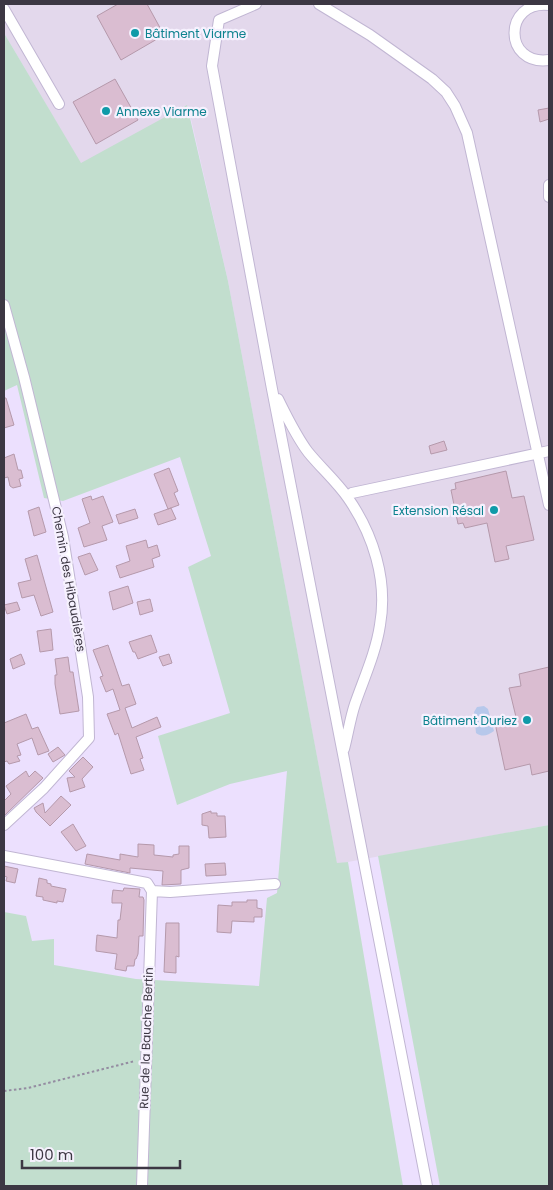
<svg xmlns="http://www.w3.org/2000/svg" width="553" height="1190" font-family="Poppins,sans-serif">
  <rect width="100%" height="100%" fill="#ece0fe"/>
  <path fill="#e3d8ec" d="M4,4H549V825L337,864L228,281L188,106L81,164L4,33Z"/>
  <path fill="#c2dece" d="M4,33L81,163L187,105L228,281L337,863L348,862L403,1186H4V912L26,916L32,941L54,939V965L136,979L259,986L267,898L277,893L287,771L230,784L177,805L158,736L230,713L188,567L211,556L180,457L63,501L44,498L17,385L4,391Z
    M549,825V1186H440L378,856Z"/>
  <path fill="#b7c8eb" d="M484,706L488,709L494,731C488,735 483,738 476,733L474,712L477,707Z"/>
  <path fill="#dabdd1" stroke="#b599ab" d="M118,4H147L164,35L121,60L97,16Z
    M115,79L138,120L96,144L73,102Z
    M549,108V119L540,122L538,110Z
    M4,398H6L14,425L4,428Z
    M444,441L447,450L431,454L429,446Z
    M14,454L18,470H21L23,478L19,479L21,486L13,488L10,486L8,477L4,478V458Z
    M169,468L178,491L174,493L179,505L168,509L171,508L176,519L158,525L154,514L168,509L154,474Z
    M506,471L512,498L524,496L534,540L506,546L509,559L495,562L487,523L465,528L463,523L458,524L451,490L456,489L455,483Z
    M91,496L92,500L103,496L113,522L102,526L107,540L84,547L78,528L90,523L82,499Z
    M39,507L46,532L34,536L28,511Z
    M135,509L138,518L119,524L116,515Z
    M146,540L148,548L157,545L160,556L152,559L154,567L120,578L116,566L130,561L126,546Z
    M90,553L98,570L85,575L78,557Z
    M37,555L53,612L41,616L34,595L22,598L18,583L31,580L25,559Z
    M128,586L133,603L113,610L109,592Z
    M150,599L153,611L140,615L137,602Z
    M17,602L20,610L7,614L4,605Z
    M51,629L53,650L40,652L37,631Z
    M151,635L157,652L138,659L135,652H133L129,642Z
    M108,645L122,686L129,684L136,704L125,708L132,728L157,717L161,727L136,737L143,758L140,759L144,770L131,774L118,733L115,735L107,714L120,710L113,689L106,692L100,677L103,676L93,650Z
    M21,654L25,664L13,669L10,659Z
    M169,654L172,663L163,666L159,657Z
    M68,657L70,672H73L79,711L60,714L55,684V675H57L55,659Z
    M549,667V771L532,775L530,764L505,770L495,723L516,717L509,688L521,686L519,674Z
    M26,714L32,729L38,727L49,751L38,755L32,738L17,744L21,755L17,756L20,761L9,764L7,761L4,762V723Z
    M58,747L65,755L53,762L48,754Z
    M83,757L93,767L82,779L85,787L70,792L67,778L75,777L69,771Z
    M26,771L29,777L35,771L43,778L4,816V801L11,794L6,786Z
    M61,796L71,805L50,826L36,812L34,808L43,803L45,813Z
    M211,811V813H217V816H225L226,837L209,838L208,826L202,825V814Z
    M73,824L86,846L76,851L61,832Z
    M138,844L154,845V855L173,857V855L179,854V846H189V868L181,870V884L162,885L163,871L130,868V873L85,864L87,854L120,860V854L138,857Z
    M225,863L226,875L206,876L205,864Z
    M4,866L18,869L15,883L6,881L7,877L4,876Z
    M39,878L47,880V883L51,884V886L66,889L63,902L57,901V903L43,900V897L36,896Z
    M124,888L140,889L139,897H143L144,900L143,936H139L138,954L136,959H135L134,966H127L126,971L115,969L117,954L96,951V947L97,935L117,938L118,920H120L122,903H112V898L113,890L123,891Z
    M247,900H257V908L262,909V917H254V922L232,921L231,933L217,932L218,905L232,906V902H247Z
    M166,923H179V957L176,956V973L164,972Z"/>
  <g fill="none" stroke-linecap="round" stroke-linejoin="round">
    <defs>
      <path id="minor" d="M256,4L219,20L212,66L272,389L427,1186
        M319,4L370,35L432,79L446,92L455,106L467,133L549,505
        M549,5C503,0 503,66 549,60
        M4,9L59,104
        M549,185V197
        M4,305L24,377L63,537L88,697L89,738L44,788L4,825
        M278,399C287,417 296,436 308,452C321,468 337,482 348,498C373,534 388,580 380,625C376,652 364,678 355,704C350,719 348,734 344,749
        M347,496L352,493L549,451
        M4,856L147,883L152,891L142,1186
        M152,891L170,892L275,884"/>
    </defs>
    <use href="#minor" stroke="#c1b6d3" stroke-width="12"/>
    <path stroke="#948ca1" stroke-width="2" stroke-dasharray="2.5 2.5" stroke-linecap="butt" d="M4,1091L28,1088L135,1061"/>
    <use href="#minor" stroke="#fff" stroke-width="10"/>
  </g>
  <g fill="#0f9aa8" stroke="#f6f1fe" stroke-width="2">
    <circle cx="135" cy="33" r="5"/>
    <circle cx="106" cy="111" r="5"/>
    <circle cx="494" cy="510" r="5"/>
    <circle cx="527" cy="720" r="5"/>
  </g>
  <g text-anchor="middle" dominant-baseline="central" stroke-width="4.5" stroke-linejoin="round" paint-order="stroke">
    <g font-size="12" fill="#0d838f" stroke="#f6f1fe" text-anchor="start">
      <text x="145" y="33">Bâtiment Viarme</text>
      <text x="116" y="111">Annexe Viarme</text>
      <text x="484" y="510" text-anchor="end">Extension Résal</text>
      <text x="517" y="720" text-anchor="end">Bâtiment Duriez</text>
    </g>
    <g font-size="12" fill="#3c3743" stroke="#f6f1fe">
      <text transform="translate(69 579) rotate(80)">Chemin des Hibaudières</text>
      <text transform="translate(146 1038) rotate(-88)">Rue de la Bauche Bertin</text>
    </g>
  </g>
  <rect width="553" height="1190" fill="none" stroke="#3c3743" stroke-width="10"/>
  <path d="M22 1160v8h158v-8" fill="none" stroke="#3c3743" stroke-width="2.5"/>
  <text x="30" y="1160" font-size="15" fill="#3c3743" stroke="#f6f1fe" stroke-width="4" paint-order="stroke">100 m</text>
</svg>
